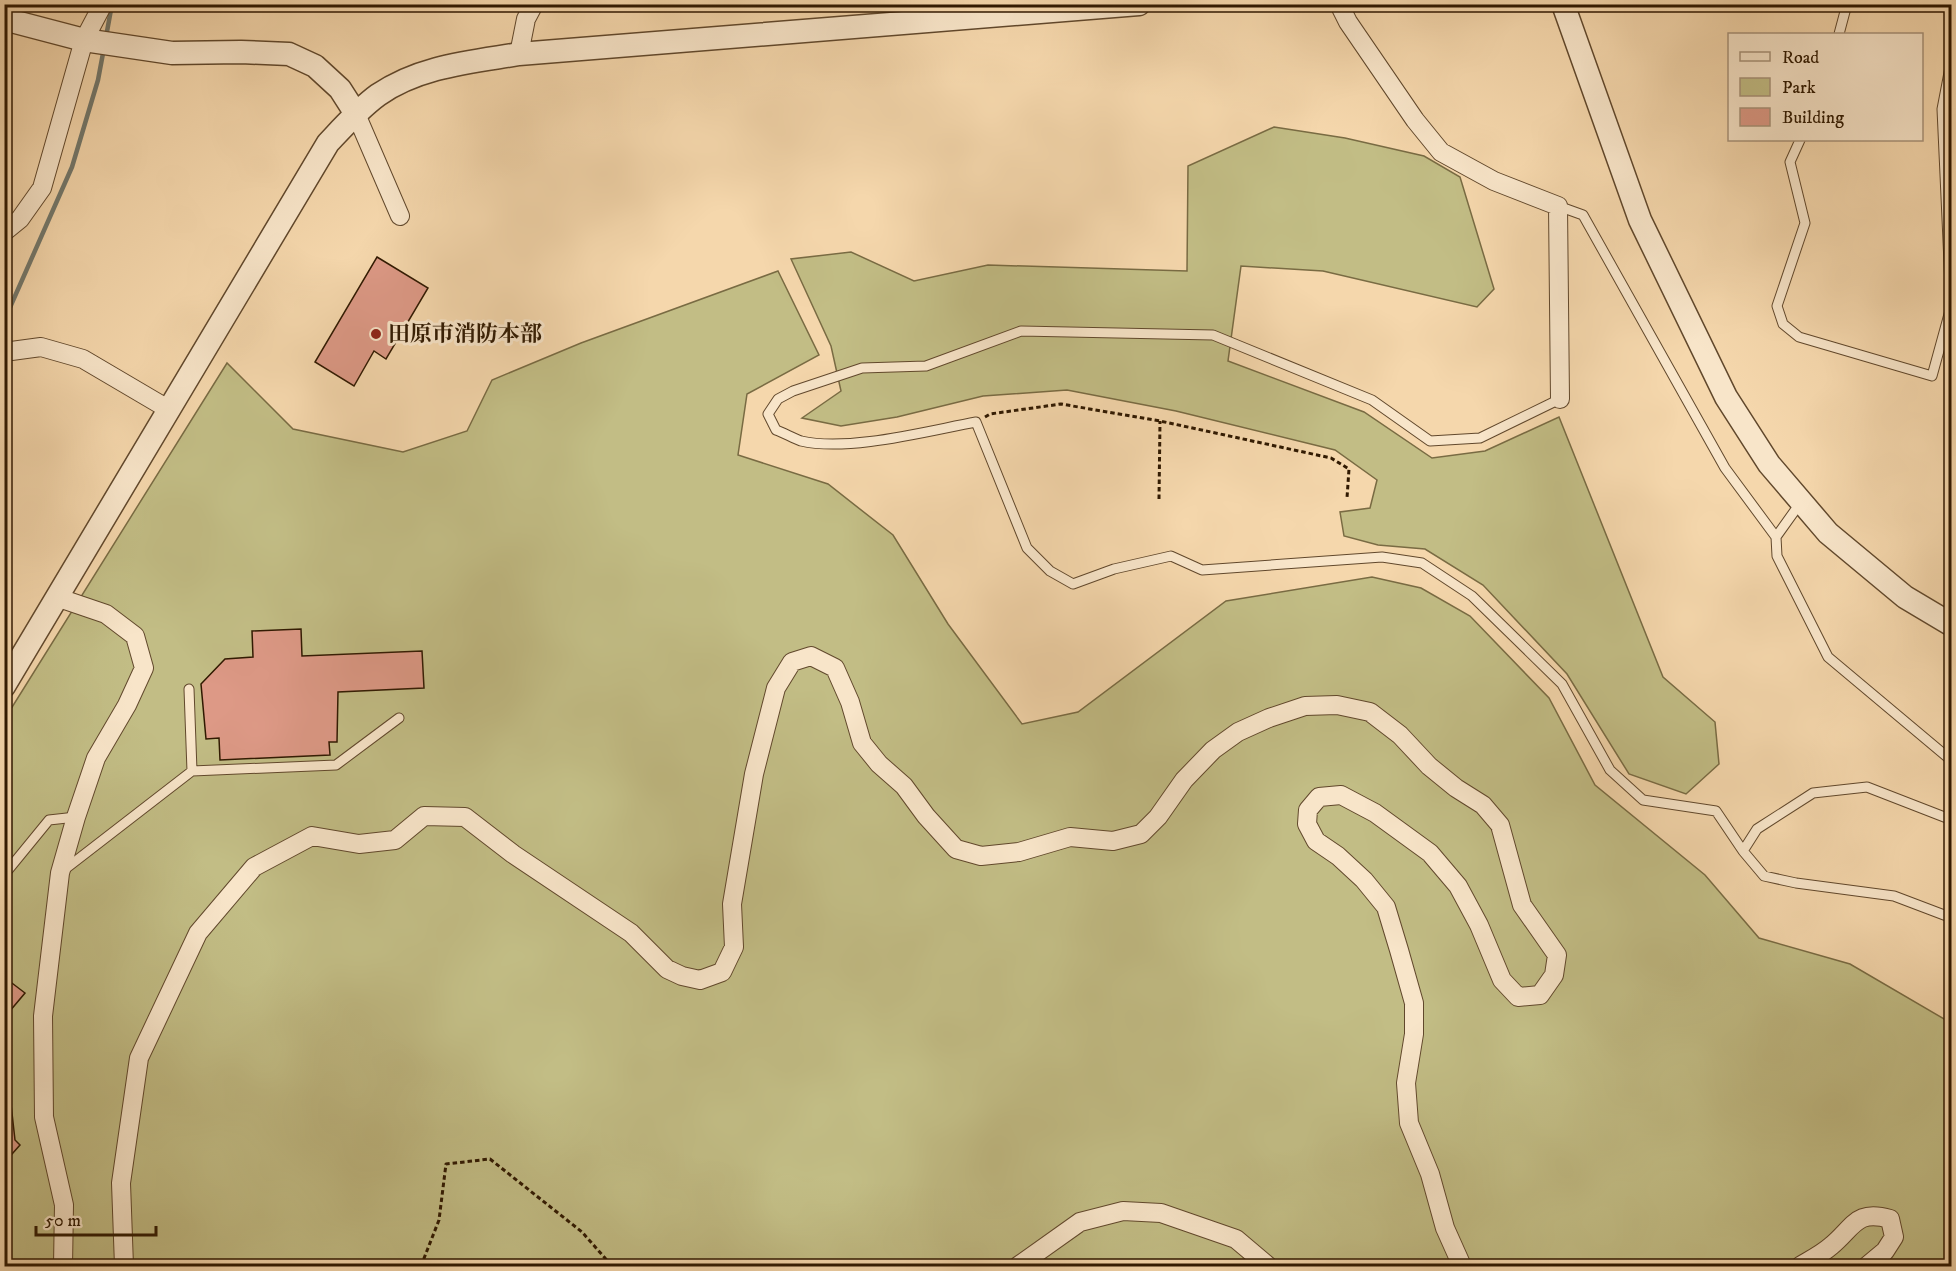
<svg xmlns="http://www.w3.org/2000/svg" width="1956" height="1271" font-family="'IM FELL DW Pica','Noto Serif JP',serif">
  <rect width="100%" height="100%" fill="#f5d7ac"/>
  <filter id="stains"><feTurbulence type="fractalNoise" baseFrequency=".00333" numOctaves="4"/><feColorMatrix values="0 0 0 0 .2 0 0 0 0 .09 0 0 0 0 .02 0 0 0 .5 -.17"/></filter>
  <radialGradient id="worn" r=".72"><stop offset=".6" stop-color="#630" stop-opacity="0"/><stop offset="1" stop-color="#630" stop-opacity=".3"/></radialGradient>
  <path fill="#c2bd85" stroke="#796b43" stroke-width="1.5" d="M1274,127L1345,138L1424,156L1460,177L1494,289L1477,307L1323,271L1241,266L1228,361L1364,412L1432,458L1485,451L1559,417L1663,677L1715,722L1719,764L1686,794L1629,774L1567,674L1483,585L1425,549L1378,545L1344,536L1340,512L1370,508L1377,480L1335,450L1176,411L1067,390L983,396L897,417L841,426L802,418L841,391L831,346L791,259L851,252L914,281L988,265L1187,271L1188,166Z
    M778,271L819,355L747,394L738,455L828,484L893,535L948,624L1022,724L1078,712L1226,601L1372,577L1421,588L1470,616L1549,698L1595,785L1705,875L1759,938L1850,964L1951,1023V1266H5L4,720L227,363L293,429L403,452L467,431L492,380L581,343Z"/>
  <g fill="none" stroke-linecap="round" stroke-linejoin="round">
    <path stroke="#73786c" stroke-width="4.5" d="M106,37L112,4
      M4,321L72,167L98,80L104,48"/>
  </g>
  <path fill="#dd9986" stroke="#301901" stroke-width="1.5" d="M377,257L428,288L386,359L374,351L354,386L315,362Z
    M301,629L302,656L422,651L424,688L338,692L337,742H329L330,755L220,760L219,738L206,739L201,684L225,659L253,657L252,631Z
    M4,977L25,993L4,1018Z
    M4,1042L15,1140L20,1145L4,1163Z"/>
  <g fill="none" stroke-linecap="round" stroke-linejoin="round">
    <defs>
      <path id="service" d="M1839,34L1847,4
        M1800,140L1790,162L1805,223L1777,306L1783,324L1799,337L1932,376L1951,307L1942,109L1952,57
        M1558,206L1583,215L1725,468L1776,537
        M1560,399L1480,438L1430,441L1372,400L1213,335L1021,331L926,366L862,368L793,391L778,399L768,414L776,430C784,433 793,438 801,441C849,452 927,431 976,422L1027,548L1050,571L1073,584L1114,569L1171,556L1202,570L1382,557L1422,563L1472,596L1562,684L1610,770L1643,800L1716,811L1743,851
        M1801,502L1776,537L1777,556L1828,657L1952,761
        M192,771L336,765L399,718
        M1952,820L1867,787L1813,793L1757,829L1743,851L1764,876L1796,883L1894,896L1952,918
        M64,870L192,771L189,689
        M4,875L49,820L76,817"/>
      <path id="minor" d="M1339,4L1348,22L1415,120L1441,152L1494,181L1558,206L1560,399
        M519,54L526,19L534,4
        M356,114L400,216
        M4,232L20,219L42,188L84,40L103,4
        M4,352L41,347L83,359L168,409
        M59,598L106,614L135,636L144,668L127,705L96,758L76,817L60,873L43,1016L44,1117L64,1205L63,1266
        M124,1266L121,1183L139,1058L198,933L254,867L312,836L359,844L395,840L424,816L465,817L513,854L631,933L667,969L682,976L700,980L722,972L734,947L732,904L754,774L776,688L792,662L811,656L835,668L850,702L862,743L879,764L904,786L926,816L956,849L981,856L1019,852L1070,837L1113,841L1141,834L1158,817L1184,780L1213,750L1238,732L1269,718L1305,706L1337,705L1370,712L1400,735L1429,766L1456,788L1483,805L1500,825L1522,905L1557,955L1554,975L1540,995L1518,997L1502,980L1479,925L1458,886L1430,853L1375,813L1341,795L1319,797L1308,810L1307,824L1316,841L1338,856L1364,880L1386,907L1399,950L1414,1003V1034L1406,1083L1409,1123L1430,1174L1445,1228L1462,1266
        M1018,1266L1080,1222L1123,1211L1161,1213L1236,1239L1268,1266
        M1800,1266C1810,1260 1822,1254 1831,1246C1854,1227 1856,1209 1890,1219L1894,1237L1885,1251L1867,1266"/>
      <path id="tertiary" d="M1563,4L1640,220L1726,397L1769,464L1828,533L1905,597L1952,625
        M4,19L84,40L172,53L241,52L289,54L315,66L340,89L356,114
        M4,686L328,143C344,126 360,108 378,95C420,66 471,62 519,54L1139,4"/>
    </defs>
    <use href="#service" stroke="#61482c" stroke-width="11"/>
    <use href="#minor" stroke="#61482c" stroke-width="20"/>
    <use href="#tertiary" stroke="#61482c" stroke-width="25"/>
    <path stroke="#301901" stroke-width="3" stroke-dasharray="4.5 3" stroke-linecap="butt" d="M985,417L990,414L1061,404L1160,421L1331,458L1349,469L1347,498
      M1159,499L1160,421
      M421,1266L439,1220L446,1164L490,1159L582,1232L612,1266"/>
    <use href="#service" stroke="#f8e5c9" stroke-width="9"/>
    <use href="#minor" stroke="#f8e5c9" stroke-width="18"/>
    <use href="#tertiary" stroke="#f8e5c9" stroke-width="22"/>
  </g>
  <circle fill="#8f2418" stroke="#f8e5c9" stroke-width="2" cx="376" cy="334" r="6"/>
  <g text-anchor="middle" dominant-baseline="central" stroke-width="6" stroke-linejoin="round" paint-order="stroke">
    <g font-size="22" font-weight="bold" fill="#301901" stroke="#f8e5c9" text-anchor="start">
      <text x="388" y="334">田原市消防本部</text>
    </g>
  </g>
  <rect width="1956" height="1271" fill="none" stroke="#f5d7ac" stroke-width="24"/>
  <rect x="6" y="6" width="1944" height="1259" fill="none" stroke="#301901" stroke-width="3"/>
  <rect x="12" y="12" width="1932" height="1247" fill="none" stroke="#301901" stroke-width="1.5"/>
  <rect x="1728" y="33" width="195" height="108" fill="#f8e5c9" stroke="#a89379" stroke-width="1.5"/>
  <rect x="1740" y="52" width="30" height="9" fill="#f8e5c9" stroke="#a89379" stroke-width="1.5"/>
  <text x="1782" y="63" font-size="18" fill="#301901">Road</text>
  <rect x="1740" y="78" width="30" height="18" fill="#c2bd85" stroke="#a89379" stroke-width="1.5"/>
  <text x="1782" y="93" font-size="18" fill="#301901">Park</text>
  <rect x="1740" y="108" width="30" height="18" fill="#dd9986" stroke="#a89379" stroke-width="1.5"/>
  <text x="1782" y="123" font-size="18" fill="#301901">Building</text>
  <path d="M36 1226v9h120v-9" fill="none" stroke="#301901" stroke-width="3"/>
  <text x="45" y="1226" font-size="18" fill="#301901" stroke="#f8e5c9" stroke-width="4.5" paint-order="stroke">50 m</text>
  <rect width="100%" height="100%" filter="url(#stains)"/>
  <rect width="100%" height="100%" fill="url(#worn)"/>
</svg>
